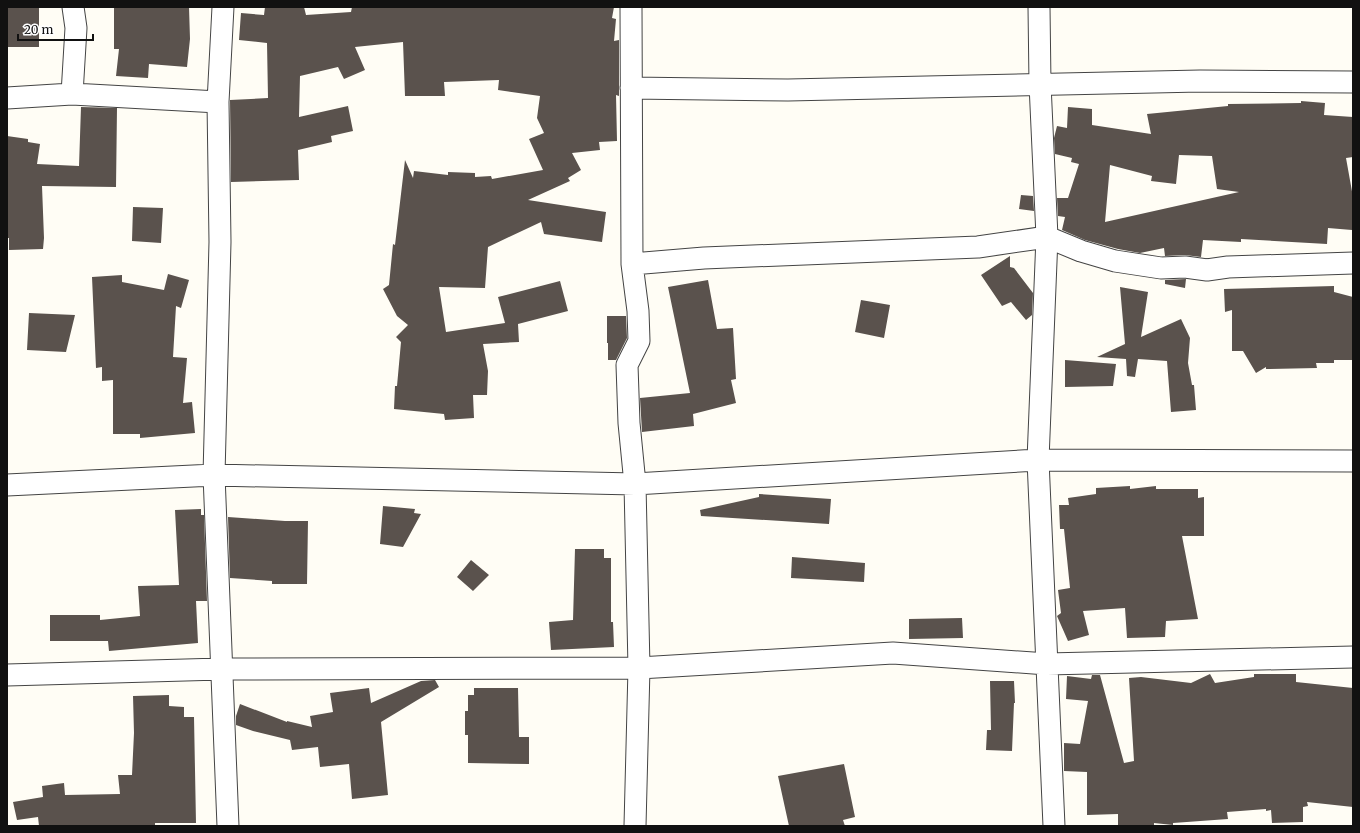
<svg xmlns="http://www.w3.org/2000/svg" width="1360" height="833" font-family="Merriweather,serif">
  <rect width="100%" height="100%" fill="#fffdf5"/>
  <path fill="#5a524d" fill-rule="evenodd" d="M7,7H39V47H7Z
    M114,7H189L190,39L187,67L149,64L148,78L116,76L119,49H114Z
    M265,7H304L306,15L351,12L352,7H614L612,18L616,19L614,41L619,40V96L616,95L617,141L599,142L600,150L572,153L581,170L568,178L570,181L528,200L606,212L602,242L544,234L541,222L488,247L485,288L439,287L446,332L505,323L498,297L560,281L568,311L518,324L519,342L483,344L488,371L487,395H473L474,418L445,420L444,414L394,409L395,386H397L401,342L396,337L408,325L397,316L383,289L389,285L393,244L395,245L405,160L413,178L414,171L448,175V172L475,173V177L491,176L492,179L543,170L529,139L544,133L537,118L540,96L498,90L499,80L444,82L445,96H405L403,42L355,47L365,70L344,79L338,67L300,76L299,117L348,106L353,131L331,136L332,142L298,150L299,180L231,182L230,100L268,98L267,43L239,40L241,13L264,15Z
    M1301,101L1325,103L1324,115L1353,117V157L1346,158L1353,197L1352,230L1328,228L1327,244L1241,239V242L1203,240L1201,257L1185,255L1165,256L1164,248L1140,253L1118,249L1085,240L1062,230L1065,217L1058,216L1057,198H1068L1079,164L1071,162L1072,158L1055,154L1054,138L1057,126L1067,128L1068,107L1092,109V125L1151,134L1147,114L1228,106V104L1301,103ZM1179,155L1212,156L1217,189L1239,192L1105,222L1110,165L1152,176L1151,181L1176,184Z
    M81,107L117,108L116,187L42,186L44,238L43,249L9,250V238H7V136L28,139V142L40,144L37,164L79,166Z
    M1021,195L1033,196L1034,211L1019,209Z
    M133,207L163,208L161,243L132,241Z
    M1010,256V267L1014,268L1033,293L1032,315L1026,320L1011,302L1002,306L981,275Z
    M168,274L189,280L181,308L176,306L173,357L187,358L183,403L192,402L195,433L140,438V434H113V380L102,381V367L96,368L92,277L122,275V282L164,290Z
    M1186,279L1185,288L1165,284V280Z
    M708,280L717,329L733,328L736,379L731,380L736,403L693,414L694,426L642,432L640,398L690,393L668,287Z
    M1334,286V292L1353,297V360H1334V363H1316L1317,368L1266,369V367L1256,373L1243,351H1232V310L1225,312L1224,289Z
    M1120,287L1148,292L1141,337L1181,319L1190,338L1188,363L1192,385H1194L1196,410L1171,412L1167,361L1138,359L1135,377L1127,376L1126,359L1097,357L1125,344Z
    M861,300L890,305L884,338L855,332Z
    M29,313L75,315L66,352L27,350Z
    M607,316H626L627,338L616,360H608V343H607Z
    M1065,360L1116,364L1113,386L1065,387Z
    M1130,486V489L1156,486V489H1198V498L1204,497V536H1182L1198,619L1166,621L1165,637L1127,638L1125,608L1083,611L1089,635L1068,641L1057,616L1061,613L1058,590L1070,588L1064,529H1060L1059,505H1069L1068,498L1096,494V488Z
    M759,494L831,499L829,524L701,516L700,510L759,497Z
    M383,506L415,509L414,513L421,514L403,547L380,544Z
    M201,509V515H204L207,601H196L198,643L109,651L108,641H50V615H100V620L140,616L138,586L179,585L175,510Z
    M228,517L285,521H308L307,584H272V581L230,578Z
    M575,549H604V558H611V622H613L614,647L551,650L549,622L573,620Z
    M792,557L865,563L864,582L791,578Z
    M471,560L489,575L473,591L457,577Z
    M962,618L963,638L909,639V619Z
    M1210,674L1215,683L1254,677V674H1296V682L1353,688V807L1307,802L1308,806L1303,807V822L1272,823L1271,810L1266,811V809L1227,812L1228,819L1173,823V825L1154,823V826H1118V814L1087,815V772L1064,771V743L1080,744L1088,701L1066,699L1067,676L1091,679L1092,675H1100L1124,763L1134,761L1129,678L1141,677L1191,683Z
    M435,680L439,687L381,722L388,795L352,799L349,764L320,767L318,747L292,750L290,740L253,731L236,725V716L240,704L287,722V721L312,727L310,716L333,712L330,693L369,688L371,703L421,681Z
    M990,681H1014L1015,703H1014L1012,751L986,750L987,730H991Z
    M474,688H518L519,737H529V764L468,763V735H465V711H468V695H474Z
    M169,695V706L184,707V717H194L196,823H155V826H39L38,817L17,820L13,802L43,797L42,786L64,783L65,795L120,794L118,775H132L134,733L133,696Z
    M844,764L855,817L843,820L845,826H789L778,776Z"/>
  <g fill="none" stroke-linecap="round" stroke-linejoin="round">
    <defs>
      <path id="minor" d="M73,7L76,28L72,94L218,102
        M223,7L218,102L220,242L214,475L228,826
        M631,7L632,264L638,311L639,341L627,365L629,423L635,484L639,668L635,826
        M1039,7L1040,84L1047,237L1038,460L1054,826
        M631,88L788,90L1200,81L1353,82
        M7,98L72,94
        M632,264L704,258L978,247L1047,237L1081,251L1115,261L1161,268L1185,267L1207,270L1228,267L1353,263
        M7,485L214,475L635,484L1038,460L1353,461
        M7,675L221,669L639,668L893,653L1047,664L1353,657"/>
    </defs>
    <use href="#minor" stroke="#444" stroke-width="23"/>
    <use href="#minor" stroke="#fff" stroke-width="21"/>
  </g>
  <rect width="1360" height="833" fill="none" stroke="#111111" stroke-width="16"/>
  <path d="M18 34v6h75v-6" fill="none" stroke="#111111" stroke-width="2"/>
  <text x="24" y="34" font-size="12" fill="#111111" stroke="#ffffff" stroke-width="3" paint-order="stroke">20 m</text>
</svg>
